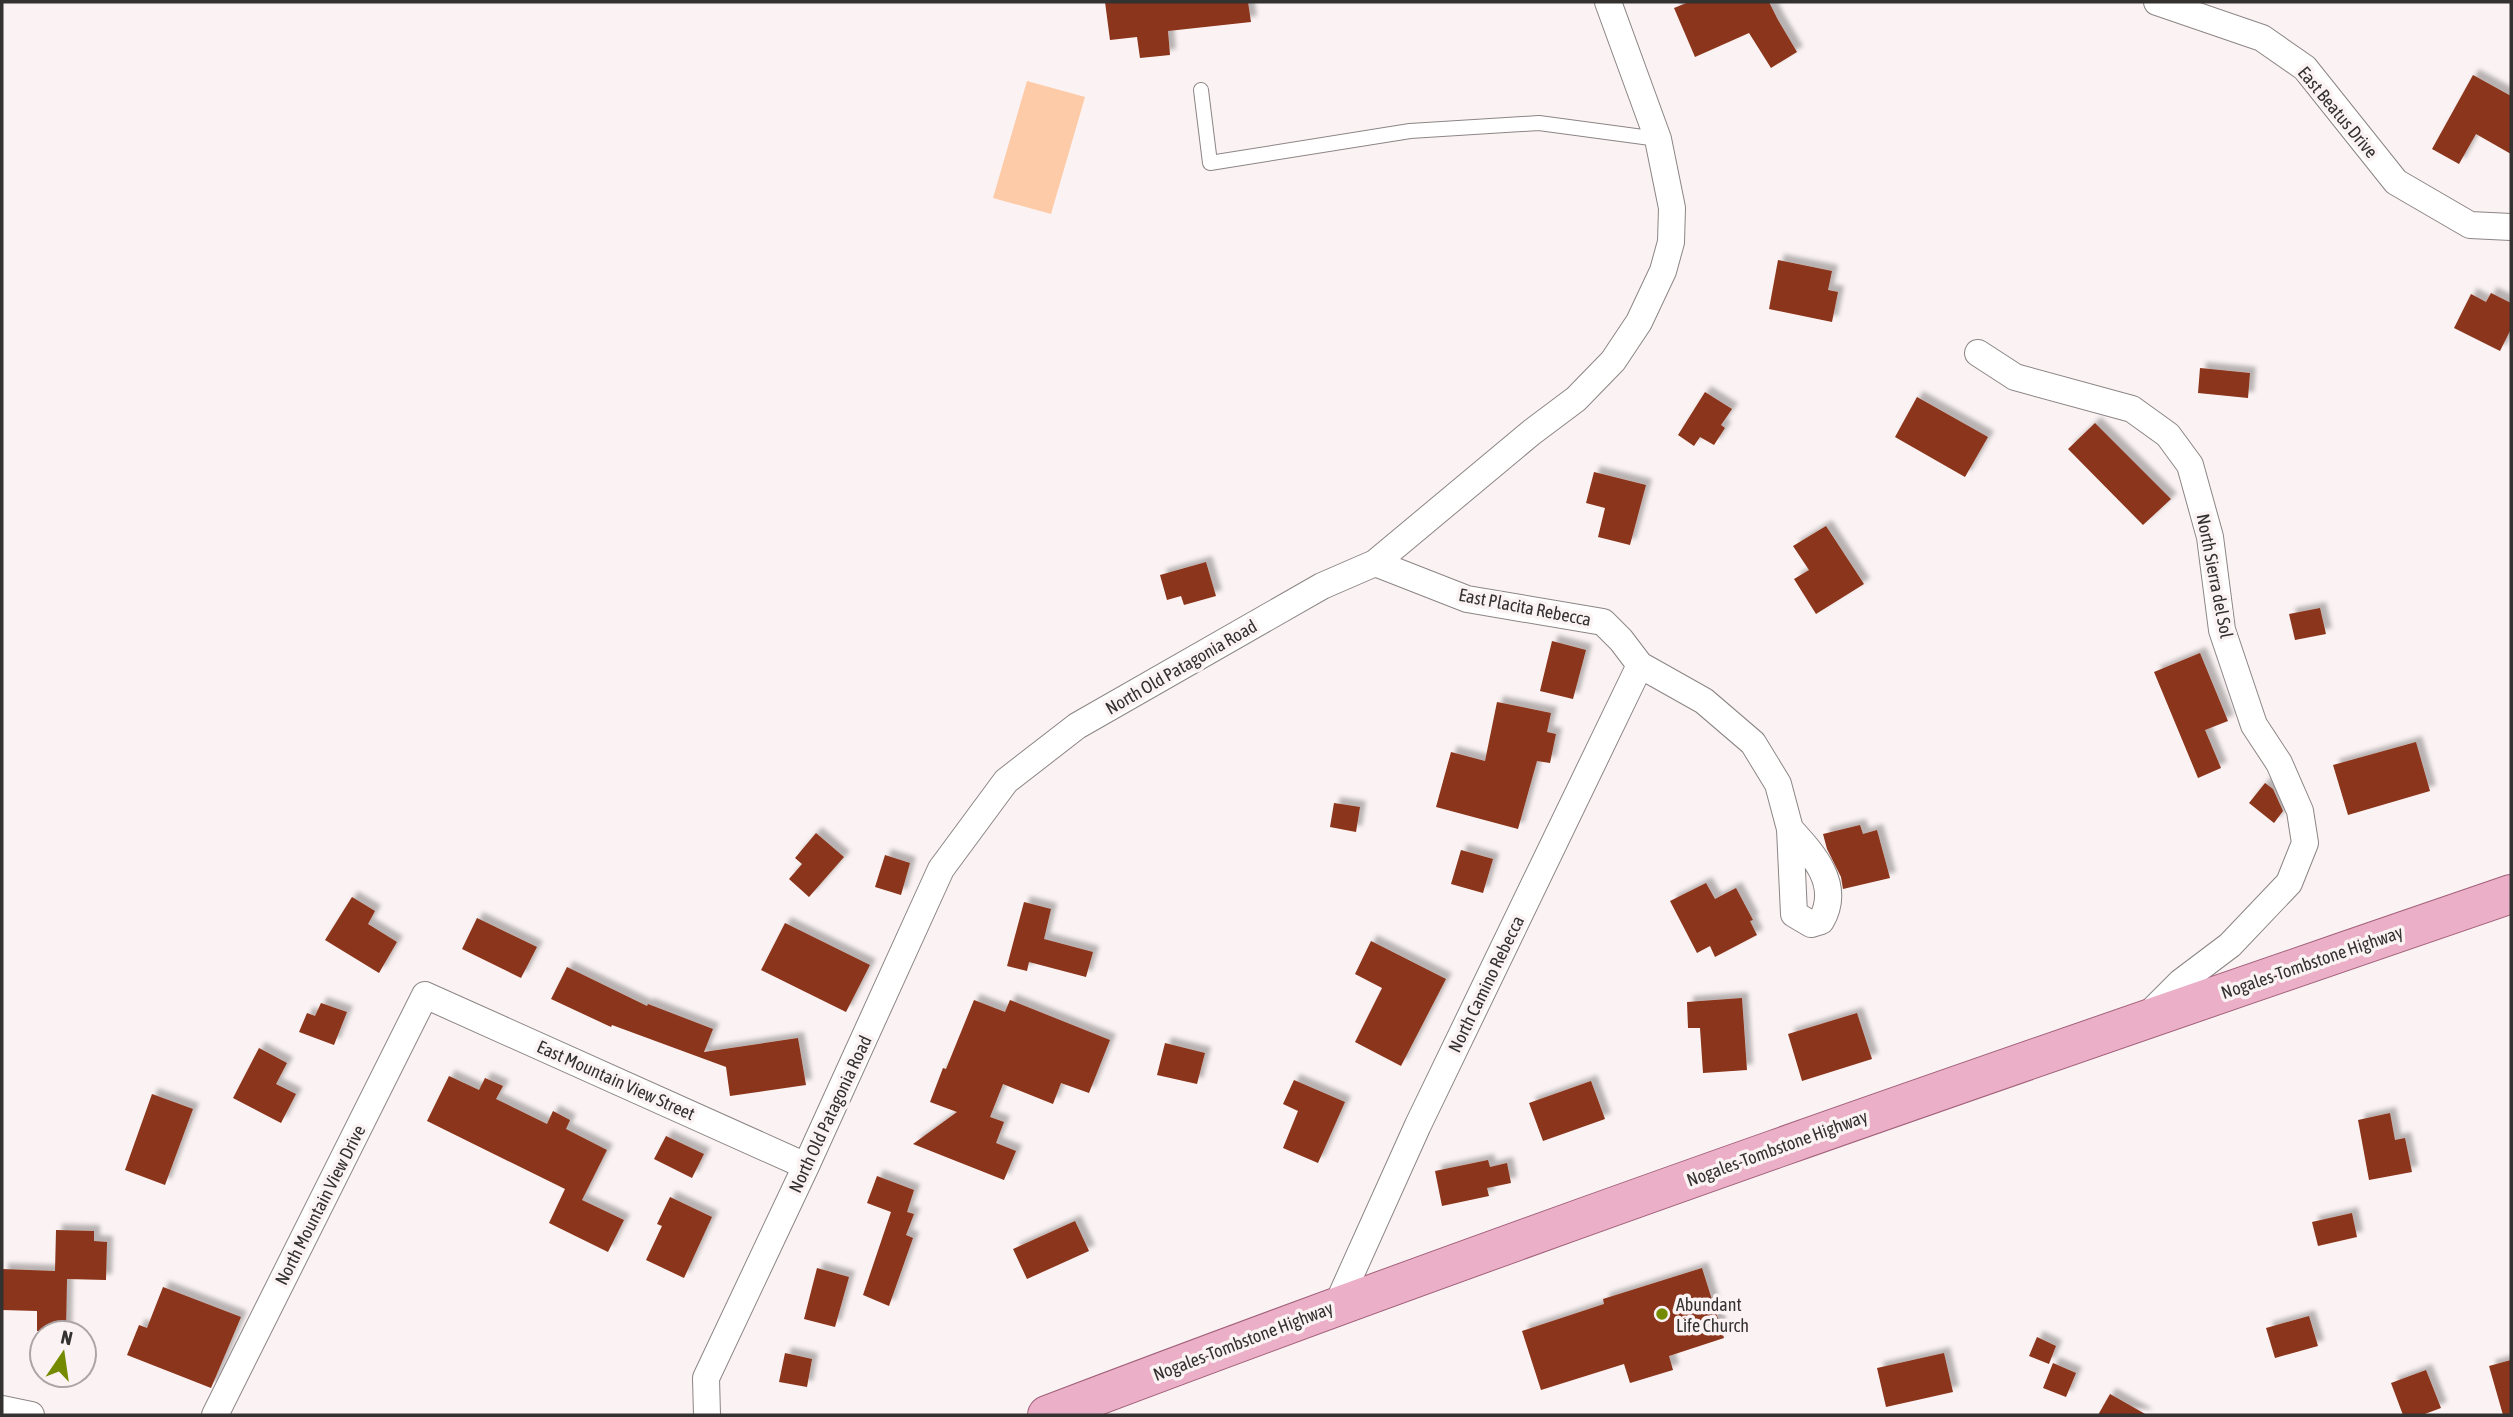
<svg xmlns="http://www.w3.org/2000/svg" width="2513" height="1417" font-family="'Asap Condensed',sans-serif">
  <defs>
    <filter id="shadow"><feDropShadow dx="6" dy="-6" stdDeviation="2" flood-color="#0004"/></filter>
  </defs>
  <rect width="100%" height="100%" fill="#fbf3f3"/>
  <path fill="#fdcba7" d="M1027,81L1085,97L1051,214L993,198Z"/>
  <path fill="#8b341a" filter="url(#shadow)" d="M1105,2H1248L1251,22L1168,31L1170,55L1140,58L1137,37L1110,40Z
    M1689,2H1769L1778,20L1797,52L1771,68L1749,33L1695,57L1674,8Z
    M2473,75L2511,96V154L2476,134L2459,164L2432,149Z
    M1778,260L1832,271L1828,290L1838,292L1832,322L1769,309Z
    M2491,293L2511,303V329L2500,351L2454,328L2471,294L2486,302Z
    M2200,368L2250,373L2248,398L2198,393Z
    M1705,392L1732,409L1721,425L1725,428L1714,445L1700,437L1694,446L1678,435Z
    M1917,397L1988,437L1965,477L1895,437Z
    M2095,423L2171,499L2143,525L2068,449Z
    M1594,472L1646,485L1630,545L1598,537L1605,508L1586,503Z
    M1826,526L1864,584L1816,614L1794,579L1809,570L1793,546Z
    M1206,562L1216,596L1184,605L1181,596L1167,600L1160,575Z
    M2320,608L2326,634L2295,640L2289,614Z
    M1552,641L1586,650L1573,699L1540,691Z
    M2200,653L2228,721L2205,730L2221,768L2198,778L2154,672Z
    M1497,702L1551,713L1547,732L1556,734L1550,763L1537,761L1518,829L1436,807L1451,752L1485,761Z
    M2416,742L2430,791L2348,815L2333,765Z
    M2265,783L2273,789L2283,811L2274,823L2249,803Z
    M1334,803L1360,807L1356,832L1330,827Z
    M1860,825L1863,834L1877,830L1890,878L1843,889L1841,877L1827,849L1823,834Z
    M816,833L844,857L809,897L789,879L802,864L795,858Z
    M1461,850L1493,859L1483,893L1451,884Z
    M885,855L910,863L901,895L875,887Z
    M1706,883L1715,899L1736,888L1753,920L1750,921L1757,935L1715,957L1710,946L1697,953L1670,901Z
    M352,897L375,911L368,924L397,942L379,973L325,940Z
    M1024,902L1051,909L1044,939L1093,952L1086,977L1029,962L1027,971L1007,966Z
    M477,918L537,947L521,978L462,949Z
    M785,923L870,965L846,1012L761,970Z
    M1371,941L1446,979L1401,1066L1355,1042L1382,988L1355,974Z
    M567,967L647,1006L648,1004L713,1029L704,1052L798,1038L806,1085L730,1096L726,1067L612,1025L611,1027L551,999Z
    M1742,998L1747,1070L1703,1073L1700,1028H1688L1687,1002Z
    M974,1000L1005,1012L1010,1000L1110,1040L1089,1093L1061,1083L1053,1104L1003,1084L990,1117L1004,1122L996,1143L1016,1151L1004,1180L913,1144L957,1112L930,1102L943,1068L946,1069Z
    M321,1003L347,1012L334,1045L299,1032L307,1013L315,1016Z
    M1857,1013L1872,1059L1802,1081L1788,1034Z
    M1165,1043L1205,1053L1197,1084L1157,1075Z
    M259,1048L287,1063L276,1084L296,1094L281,1123L233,1098Z
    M449,1076L479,1090L485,1078L503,1086L496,1099L547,1124L553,1111L570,1120L566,1129L607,1150L582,1200L624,1220L608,1252L549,1223L565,1189L427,1121Z
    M1294,1080L1345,1102L1318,1163L1283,1148L1298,1111L1283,1104Z
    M1591,1081L1605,1119L1543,1141L1529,1103Z
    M152,1094L193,1109L165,1185L125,1170Z
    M2390,1113L2395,1140L2405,1138L2412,1172L2369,1180L2358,1120Z
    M666,1136L704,1154L692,1178L654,1159Z
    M1488,1160L1490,1167L1507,1163L1511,1183L1487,1188L1489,1196L1442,1206L1435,1171Z
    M877,1176L914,1190L907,1212L914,1214L906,1235L913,1238L889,1306L863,1295L891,1212L867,1203Z
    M670,1197L712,1217L684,1278L646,1260L662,1226L657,1224Z
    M2352,1213L2357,1237L2318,1246L2312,1222Z
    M1075,1221L1089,1251L1027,1279L1013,1249Z
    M56,1230L94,1231V1241L107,1242L106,1280L67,1279L66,1332L37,1331V1311L2,1310V1269L55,1271Z
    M817,1268L849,1277L835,1327L804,1319Z
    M1702,1268L1724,1338L1669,1356L1673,1370L1630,1383L1624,1364L1541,1390L1522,1331L1604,1304L1603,1299Z
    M163,1287L241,1317L211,1388L127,1355L139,1325L147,1328Z
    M2309,1316L2318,1346L2275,1358L2266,1328Z
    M2037,1337L2056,1346L2049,1364L2029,1356Z
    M785,1353L812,1359L807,1387L779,1382Z
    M1944,1353L1953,1392L1886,1407L1877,1368Z
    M2511,1360V1415H2503L2489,1366Z
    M2053,1363L2076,1373L2066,1397L2043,1388Z
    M2426,1370L2441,1408L2422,1415H2403L2391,1383Z
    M2110,1394L2147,1415H2098Z"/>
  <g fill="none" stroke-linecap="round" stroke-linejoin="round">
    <defs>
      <path id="lane" d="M1201,90L1210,163L1410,131L1539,123L1658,139"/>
      <path id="street" d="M2157,2L2262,38L2305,68L2396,182L2470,225L2511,227
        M1978,353L2015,377L2132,409L2168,435L2190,465L2210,537L2222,630L2254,725L2279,763L2300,811L2305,843L2289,883L2230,945L2181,982L2149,1014
        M1375,563L1467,599L1603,622L1621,640L1640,665L1704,701L1753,743L1778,784L1790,829L1794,914L1811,924L1821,921C1842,885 1813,854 1790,829
        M1337,1305L1418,1125L1640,665
        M2,1409L31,1415
        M215,1415L425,995L806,1166
        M707,1415L706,1378L806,1166L941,869L1006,781L1077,726L1322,586L1375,563L1532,432L1576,399L1613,361L1639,322L1663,271L1671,242L1672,208L1658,139L1608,2"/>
      <path id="primary" d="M1047,1415C1531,1231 2021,1062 2511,894"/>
    </defs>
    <use href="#lane" stroke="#8c8585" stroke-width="16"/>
    <use href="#street" stroke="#8c8585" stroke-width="28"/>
    <use href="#primary" stroke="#a2607a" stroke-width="40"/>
    <use href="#lane" stroke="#fff" stroke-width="14"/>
    <use href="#street" stroke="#fff" stroke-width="26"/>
    <use href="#primary" stroke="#ebafc7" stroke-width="38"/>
  </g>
  <circle fill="#748b00" stroke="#fbf3f3" stroke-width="2.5" cx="1662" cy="1314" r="7"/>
  <g text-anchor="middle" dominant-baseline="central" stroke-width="7" stroke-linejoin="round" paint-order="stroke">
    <g font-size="18" fill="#343131" stroke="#fbf3f3">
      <text transform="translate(2338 112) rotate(50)">East Beatus Drive</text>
      <text transform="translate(2215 576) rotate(79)">North Sierra del Sol</text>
      <text transform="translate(1525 607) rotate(11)">East Placita Rebecca</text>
      <text transform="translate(1181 667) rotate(-30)">North Old Patagonia Road</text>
      <text transform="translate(2312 962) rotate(-19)">Nogales-Tombstone Highway</text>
      <text transform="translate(1486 984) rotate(-64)">North Camino Rebecca</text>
      <text transform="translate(616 1080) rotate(24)">East Mountain View Street</text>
      <text transform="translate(830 1114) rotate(-65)">North Old Patagonia Road</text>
      <text transform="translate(1777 1148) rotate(-20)">Nogales-Tombstone Highway</text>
      <text transform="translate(320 1205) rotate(-63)">North Mountain View Drive</text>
      <text transform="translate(1243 1341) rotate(-21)">Nogales-Tombstone Highway</text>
    </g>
    <g font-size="18" fill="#343131" stroke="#fbf3f3" text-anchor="start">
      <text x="1676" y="1304">Abundant<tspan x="1676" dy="21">Life Church</tspan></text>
    </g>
  </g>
  <rect width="2513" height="1417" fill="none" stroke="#343131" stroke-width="7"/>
  <g transform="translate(63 1354) rotate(13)"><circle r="33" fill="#fbf3f3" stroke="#aba5a5" stroke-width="2"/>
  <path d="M0-5L12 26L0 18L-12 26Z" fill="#748b00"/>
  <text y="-10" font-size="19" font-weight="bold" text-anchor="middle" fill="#343131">N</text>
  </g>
</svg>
